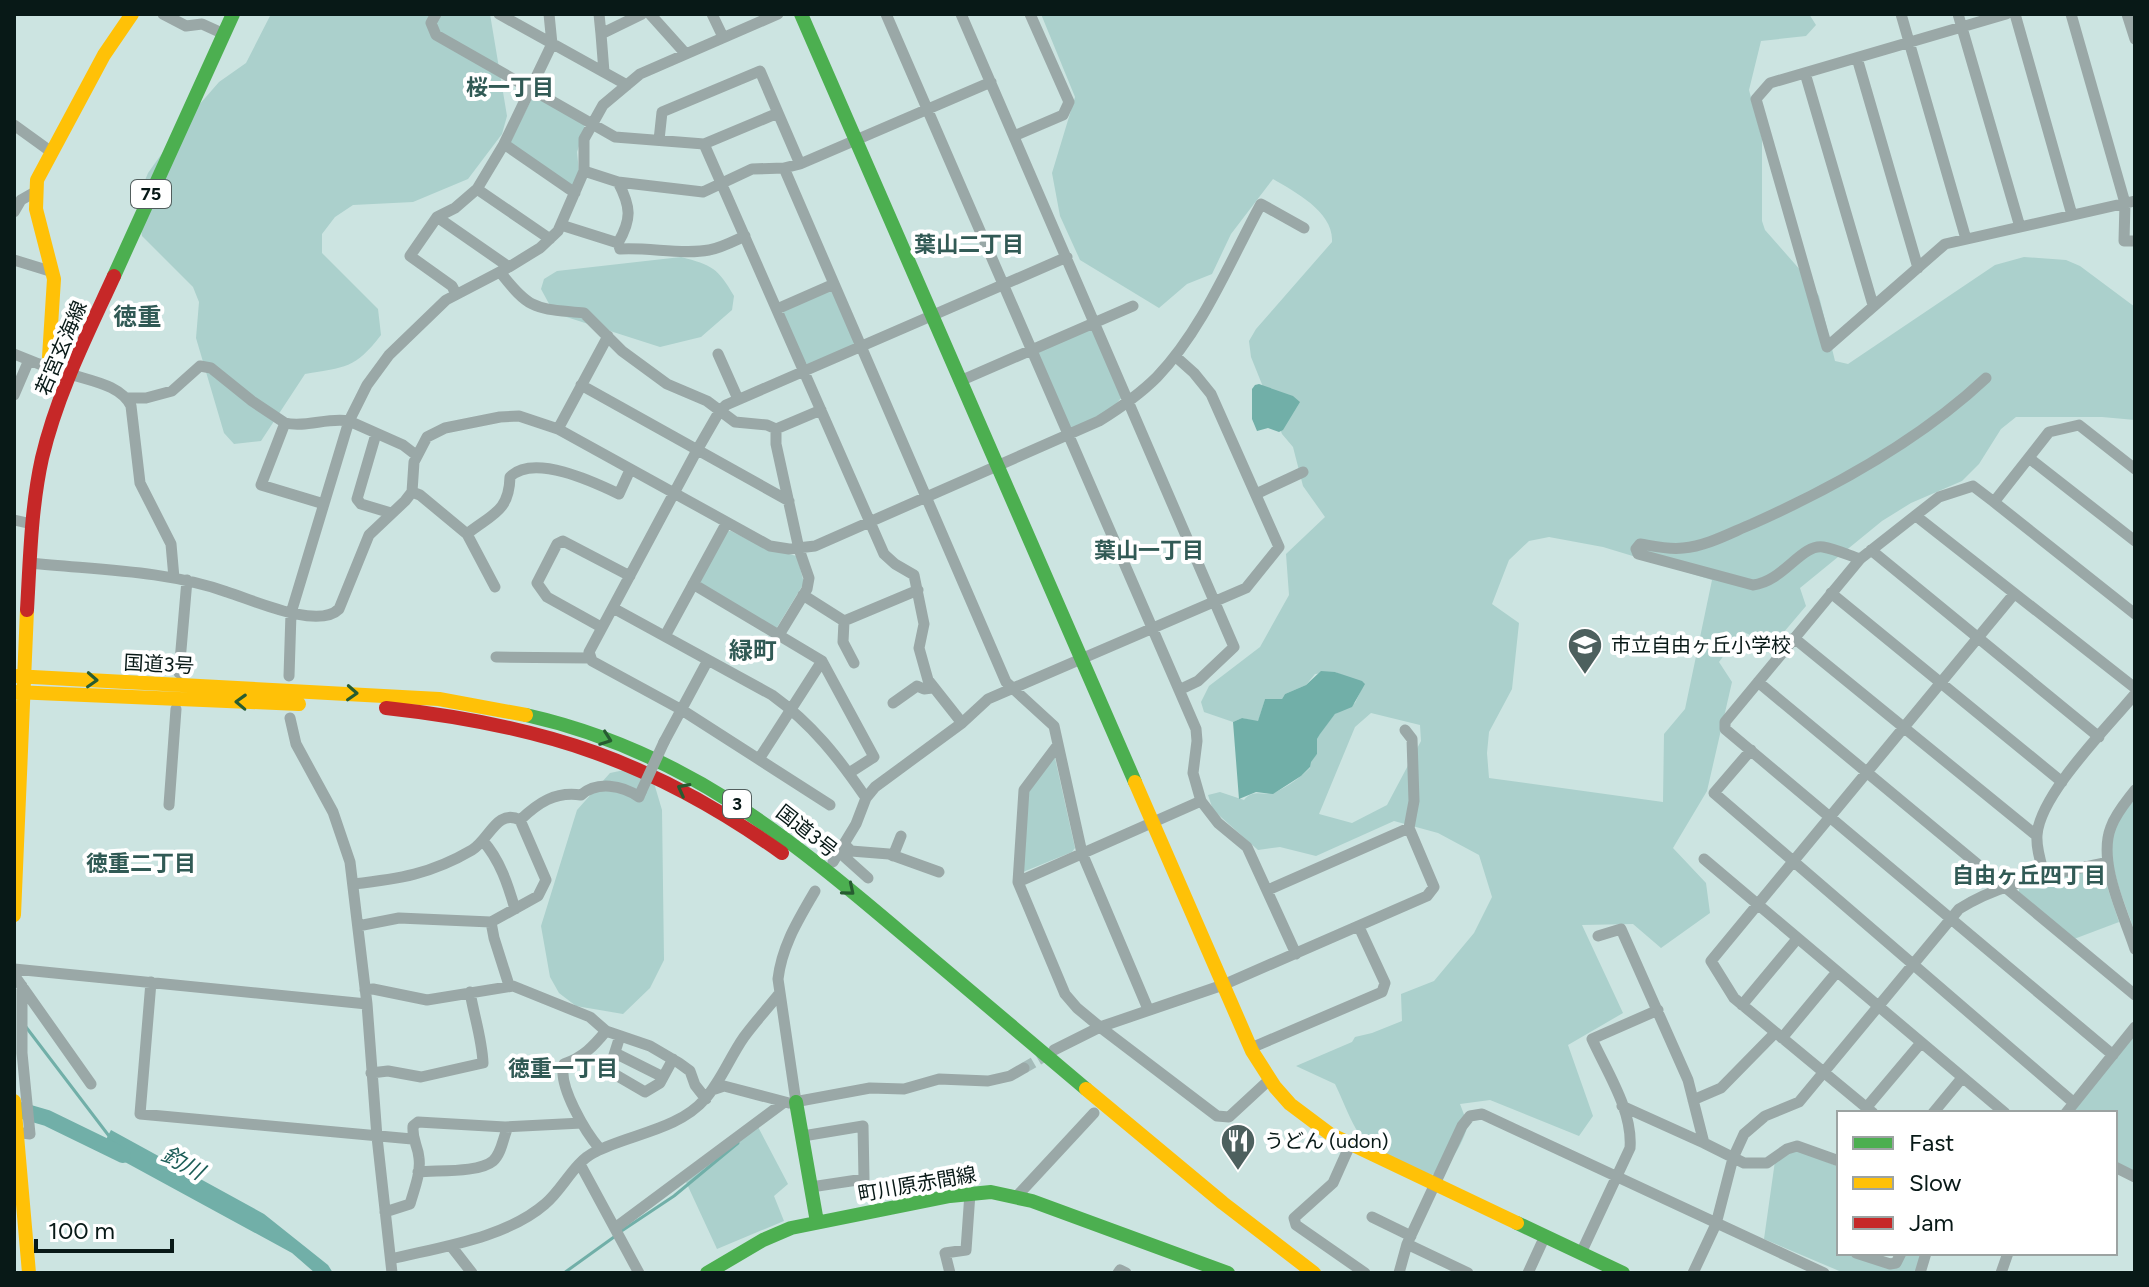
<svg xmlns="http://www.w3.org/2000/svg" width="2149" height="1287" font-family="Figtree,'Noto Sans JP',sans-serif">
  <rect width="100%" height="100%" fill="#cce4e1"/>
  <path fill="#abd0cc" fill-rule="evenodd" d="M271,14H490L507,116L502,134L468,179L413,202L353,205L335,217L322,234V253L378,309L381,335C355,369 345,367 305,374L261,441L234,444L224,433L196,338L199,302L193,287L142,236L136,202L148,173L185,121L219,82L246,63Z
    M1041,14H1809L1816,25L1806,36L1761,41L1749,90L1762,139V221L1765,230L1809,280L1819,296L1835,361L1848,364L1995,265L2024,257L2066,260L2080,266L2135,307V420L2102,417H2016L2001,429L1979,464L1962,481L1911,503L1882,521L1800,588L1806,606L1772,646L1742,631L1719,662L1732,682L1707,791L1673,848L1706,883L1710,913L1661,948L1633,924L1582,925L1623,1013L1568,1045L1593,1116L1579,1136L1490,1100L1460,1104L1468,1125C1463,1143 1445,1180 1421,1176C1398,1173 1369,1147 1356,1129C1348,1115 1342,1098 1335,1084L1296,1066L1352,1042L1355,1037L1372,1033L1402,1021L1401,994L1434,981L1474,933L1492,897L1479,855L1438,833L1394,821L1316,856L1280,847L1258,850L1213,810L1208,795L1220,792L1244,800C1254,788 1264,797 1276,792C1288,786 1301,777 1310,768V762L1317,754V739L1320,733L1335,714L1355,703L1364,684L1335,672L1315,674L1306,685L1285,694L1282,699H1265L1258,722L1242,718L1233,722L1204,712L1201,702L1209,686L1260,647L1289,595L1286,554L1325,517L1303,486L1293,447L1282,434L1251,357L1249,341L1256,329L1332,242C1334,212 1295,192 1273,179L1231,234L1212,274L1187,284L1159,308L1080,260L1060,216L1052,173L1075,97ZM1549,537L1603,547L1712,580L1685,709L1664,734L1663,802L1489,778L1487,753L1489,732L1512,689L1519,623L1492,604L1509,560L1529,541ZM1371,713L1420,725L1421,741L1387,805L1352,823L1319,814L1355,727Z
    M534,94L582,121L585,128L577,152L579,172L572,187L510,143Z
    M681,257C712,265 718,268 734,296L732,310L701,337L660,347L554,313L541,289L544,279L557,271Z
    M829,289L833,291L855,342L852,346L809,365L805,363L783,313L784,309Z
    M1089,328L1093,329L1122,397C1111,412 1090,420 1073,428L1069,426L1037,353Z
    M727,531H731L767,549L797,556L804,583L776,629L701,584L700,579Z
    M1052,758H1055L1075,848L1072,852L1023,872L1028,790Z
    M634,768L654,783L662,810L664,960L650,988L623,1014L576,1006L559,993L550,977L541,926L577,810L610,773Z
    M2135,798V932C2125,902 2101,853 2117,823C2121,814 2129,806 2135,798Z
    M2099,868L2102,871L2119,922L2074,939L2019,892V888Z
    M2135,1034V1172L2115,1163V1113H2072Z
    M757,1125L788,1184L774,1196L784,1221L717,1249L686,1182Z
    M1795,1149L1839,1167V1253H1847L1888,1268L1904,1253H1921L1915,1273H1844L1764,1239L1775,1161Z"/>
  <path fill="#71afa8" d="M1259,384L1293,396L1300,402L1283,430L1279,432L1268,428L1257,431L1252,419V389L1255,385Z
    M1321,671L1335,672L1362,681L1365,684L1352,707L1335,714L1320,734L1317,739V754L1311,762L1310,767L1301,776L1273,794L1256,792L1239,799L1233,722L1242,718L1258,721L1265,699H1282L1285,694L1306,685Z
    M111,1130L264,1214L328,1265L333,1273H315L292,1253L101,1149Z"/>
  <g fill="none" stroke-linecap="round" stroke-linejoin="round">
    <path stroke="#71afa8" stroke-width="3" d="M26,1027L109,1136
      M620,1232L674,1196L738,1143
      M564,1273L614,1237"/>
    <path stroke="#71afa8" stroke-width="16" d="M16,1109L47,1118L123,1155"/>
    <path stroke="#a5bbb9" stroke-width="11" stroke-dasharray="11 5.5" stroke-linecap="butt" d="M1024,1068L1050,1053"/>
    <path stroke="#9aa8a7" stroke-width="11" d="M163,14L186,26L202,24L224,34
      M436,14L431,23L436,35L615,137L704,144L778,113L760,71L662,112L659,140
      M499,14L627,85
      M599,14L601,34
      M650,14L685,53
      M712,14L723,37
      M886,14L1196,729L1197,741L1193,773L1201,801L1218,823L1247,847L1296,954
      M961,14L1234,647L1198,681L1179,690
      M1901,14L1966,239
      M1958,14L2020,227
      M2006,14L1770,83L1756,99L1827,347L1945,244L2135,201
      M2015,14L2072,215
      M2071,14L2125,203L2124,241H2135
      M2127,14L2135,39
      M1857,58L1918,268
      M604,72L601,34L642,14
      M1805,73L1873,305
      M778,113L800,164
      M14,125L50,151
      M1014,136L1063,115L1069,102L1030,14
      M504,144L552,44L549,14
      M704,144L884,554L895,564L914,575L924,624L919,648L928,680L962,723
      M784,168L1006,682L1054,726L1082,853L1148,1009
      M584,171L618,182L703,192L752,169L784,168L800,164L991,82
      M618,182C631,207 632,219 618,243
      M14,212L21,200L35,192
      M437,217L455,208L477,189
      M561,225L618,243L620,249C648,247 683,255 709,250C721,248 734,241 745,236
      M550,239L477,189L504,144L575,193
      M14,260L53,272
      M500,272C531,312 536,308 584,313L622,351L667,384L707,401L735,422L767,425L776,429V444L799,549L809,578L807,589L779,635
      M456,294L452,286L410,256L437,217L509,267
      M777,309L834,284
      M14,354L39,364L52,366
      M718,354L738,399
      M70,374C91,381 121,385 131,406L140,483L171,544L174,578
      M960,381L1133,306
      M581,385L789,501
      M14,395L29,360
      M127,398H146L172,391L200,366L211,368L252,401L285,423
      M558,429L608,336
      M776,429L821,410
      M376,434L357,499L361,504L391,513
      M2029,458L2135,541
      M412,492L420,495L467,534L495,587
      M1256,494L1303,472
      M1994,502L2135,614
      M324,504L261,485L285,423C306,428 328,417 349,421L403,445L416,455
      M1916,516L2135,688
      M14,520L32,524
      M467,534C492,514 509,512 510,477C533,453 594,482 619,494L630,470
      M1871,550L2099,737
      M1860,559C1848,555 1835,549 1823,547C1801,544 1784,581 1753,585L1638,554L1636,549L1640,544C1653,546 1669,550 1683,548C1707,546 1730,533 1752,524C1835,487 1920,440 1986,378
      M31,563C96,570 165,570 227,592C253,600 318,630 339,609L369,535L405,501L412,492L414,462L427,437L445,428L500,417L519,416L558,429L770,546L789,549L815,546L1099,421C1120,408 1140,394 1157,377C1203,329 1230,261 1261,204L1304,228
      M693,584L822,661L874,757L849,773
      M1831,593L2062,782
      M803,595L844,621L918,590
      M613,608L772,695C812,724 838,757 866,798
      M844,621L843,642L854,663
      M601,627L547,597L537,583L557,544L563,541L630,576
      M665,636L726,524
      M1794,638L2037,836
      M496,657L589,658
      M179,673L187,580
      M289,676L291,613L349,421L367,385L389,355L446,300L509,267L540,248L558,231L584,171V139L603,105L640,74L778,14
      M1758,682L2135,995
      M893,703L917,686L924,689L932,688
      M290,718L296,744L333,812L350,862L367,1004L377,1137L392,1273
      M664,742L708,660
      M1057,746L1024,790L1018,882L1065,994L1077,1008L1100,1027L1217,1116L1229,1117L1269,1080
      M1751,750L1714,793L2074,1103
      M759,759L822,661
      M2135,790C2126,802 2116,813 2111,827C2097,862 2124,915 2135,949
      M169,805L176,709
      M830,805L682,710L592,661L589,652L696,452L719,412L726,405L1067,257
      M520,820C538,803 555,791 581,795C597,781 622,785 639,797L641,792
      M483,841C500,860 508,885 515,909
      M844,844L851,851L889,854L939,872
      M839,852L868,878
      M893,856L901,836
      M1704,859L2005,1113
      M833,862L856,824L866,798L875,787L962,723L988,699L1246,588L1279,547L1211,394L1194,373L1175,356
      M2045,877C2041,863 2036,849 2037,835C2040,794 2108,727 2135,694
      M1018,882L1201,801
      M353,884C399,879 431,874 472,850C489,840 497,808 520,820L546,880L538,896L491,922L399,918L358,926
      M1268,890L1409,828
      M491,922L494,938L508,982
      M1598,936L1621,929L1688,1080L1704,1143L1744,1163H1767L1787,1149L1797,1146L1839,1161
      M14,969L367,1004
      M14,975L91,1084
      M151,982L140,1114L412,1139
      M365,990L373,989L427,1000L513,986L590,1017L606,1031
      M1742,1005L1797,939
      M620,1036L609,1071L645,1092L660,1083L673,1059
      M1782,1038L1836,973
      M1251,1048L1382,992L1385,983L1359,927
      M1054,1050L1100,1027L1223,985L1427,896L1434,887L1409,828L1414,801L1412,739L1405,730
      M615,1053L663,1077
      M2113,1055L1725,729V722L1860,559L1939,497L1973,486L1994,502L2049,432L2079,425L2135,469
      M371,1073L388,1071L421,1077L483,1063C482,1039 474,1016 470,992
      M712,1090L724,1086L789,1103L870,1088L904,1089L939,1079L988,1081L1010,1076L1024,1068
      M1693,1100L1721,1088L1775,1033
      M796,1102L778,979C782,945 799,919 815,891
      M1622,1106L1704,1143
      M1866,1108L1920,1044
      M1873,1113L1734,998L1711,961L2014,594
      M1933,1113L1962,1078
      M2066,1113L2135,1027
      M14,1132L30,1134L22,1053V986
      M803,1136L863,1126L864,1179L811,1187
      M1350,1145L1333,1183L1294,1218L1296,1225L1365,1273
      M600,1149C586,1133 557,1085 564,1064C583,1057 593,1047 606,1031L650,1046L679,1063L690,1071L695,1085L706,1099
      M580,1164L639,1273
      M2115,1167L2135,1177
      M418,1172C437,1170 479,1173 493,1161C502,1153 503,1137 508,1127
      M1017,1196L1094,1113
      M385,1212L410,1204C414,1190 421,1173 419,1158C418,1145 412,1141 413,1126L418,1122L505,1127L582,1123
      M1372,1217L1411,1236
      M615,1228L783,1103
      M1407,1244L1468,1273
      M451,1246L472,1273
      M1581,1253L1630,1148C1633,1111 1607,1072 1592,1039L1658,1010
      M1856,1253L1890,1264L1896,1263L1901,1253
      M391,1259C440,1247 506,1238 545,1204C563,1189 574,1162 595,1152C630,1134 678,1130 705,1099C721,1081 730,1057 744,1037C755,1022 767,1009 779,994
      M950,1273L945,1253L966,1250L970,1193
      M1118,1273L1120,1270L1126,1273
      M1399,1273L1407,1244L1462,1126L1470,1116L1482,1114L1824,1273
      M1528,1273L1545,1236
      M1693,1273L1716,1224L1733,1158L1744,1134L1765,1116L1799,1102L1959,909C2002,881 2058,874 2107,862
      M1920,1273L1926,1253
      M2001,1273L2008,1253"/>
    <path stroke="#4caf50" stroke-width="14" d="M801,14L1135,782
      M114,276L233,14
      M526,715C682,750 786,835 905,936C965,987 1025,1038 1086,1089
      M796,1102L817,1222
      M1517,1223L1623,1273
      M707,1273L763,1240L791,1228L950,1196L991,1192L1032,1201L1228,1273"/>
    <path stroke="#ffc107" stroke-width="14" d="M70,374L52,366L49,357L54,279L36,209L37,180L104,55L132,14
      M14,676L439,699L526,715
      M14,692L299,704
      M1135,782L1252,1051L1275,1087L1290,1104L1330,1134L1517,1223
      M14,915L27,610
      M1086,1089L1223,1203L1314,1273
      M14,1101L29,1273"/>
    <path stroke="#c62828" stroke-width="14" d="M27,610C30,559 31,508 42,458C57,394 87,335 114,276
      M386,708C543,725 653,761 782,853"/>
    <path stroke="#9aa8a7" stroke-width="11" d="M641,792L664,742"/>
  </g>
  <defs><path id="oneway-chevron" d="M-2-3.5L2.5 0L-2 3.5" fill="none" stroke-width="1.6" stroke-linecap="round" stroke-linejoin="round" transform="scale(2)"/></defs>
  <g stroke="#275c31">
    <use href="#oneway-chevron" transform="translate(92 680) rotate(3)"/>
    <use href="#oneway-chevron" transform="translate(352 693) rotate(3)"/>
    <use href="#oneway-chevron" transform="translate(241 702) rotate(-178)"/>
    <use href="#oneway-chevron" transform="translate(606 739) rotate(20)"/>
    <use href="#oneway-chevron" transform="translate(683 789) rotate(-152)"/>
    <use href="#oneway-chevron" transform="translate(849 890) rotate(40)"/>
  </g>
  <defs>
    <symbol id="school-pin" viewBox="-11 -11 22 30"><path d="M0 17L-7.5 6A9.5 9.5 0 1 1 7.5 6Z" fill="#4d605e" stroke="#fff"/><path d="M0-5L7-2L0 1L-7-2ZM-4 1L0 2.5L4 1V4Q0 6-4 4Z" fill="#fff"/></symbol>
    <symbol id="restaurant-pin" viewBox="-11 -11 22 30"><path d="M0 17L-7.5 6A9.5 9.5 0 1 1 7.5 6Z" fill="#4d605e" stroke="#fff"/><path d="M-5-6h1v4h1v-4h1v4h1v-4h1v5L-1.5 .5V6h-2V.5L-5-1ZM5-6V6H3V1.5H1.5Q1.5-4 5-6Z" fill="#fff"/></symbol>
  </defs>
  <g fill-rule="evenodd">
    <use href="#school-pin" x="1565" y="625" width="40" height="54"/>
    <use href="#restaurant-pin" x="1218" y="1121" width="40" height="54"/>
  </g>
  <g text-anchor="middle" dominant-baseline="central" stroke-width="8" stroke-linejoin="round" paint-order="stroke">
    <g fill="#fff" stroke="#525e5d" stroke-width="2">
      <rect x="131" y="180" width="40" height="28" rx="6"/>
      <rect x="723" y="790" width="28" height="28" rx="6"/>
    </g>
    <g font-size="18" font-weight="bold" fill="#081917">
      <text x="151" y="194">75</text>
      <text x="737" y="804">3</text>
    </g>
    <g font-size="20" fill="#081917" stroke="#fff">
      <text transform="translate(61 348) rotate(-67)">若宮玄海線</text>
      <text transform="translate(159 664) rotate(3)">国道3号</text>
      <text transform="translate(807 831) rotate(38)">国道3号</text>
      <text transform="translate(917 1184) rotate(-10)">町川原赤間線</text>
    </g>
    <g font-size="20" fill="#081917" stroke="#fff" text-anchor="start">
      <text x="1611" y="645">市立自由ヶ丘小学校</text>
      <text x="1264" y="1141">うどん (udon)</text>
    </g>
    <g font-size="22" font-weight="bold" fill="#315a55" stroke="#fff">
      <text x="510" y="87">桜一丁目</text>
      <text x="969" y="244">葉山二丁目</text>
      <text x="1149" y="550">葉山一丁目</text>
      <text x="141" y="863">徳重二丁目</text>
      <text x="2029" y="875">自由ヶ丘四丁目</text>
      <text x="563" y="1068">徳重一丁目</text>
    </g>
    <g font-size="22" font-style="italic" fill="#1c5d57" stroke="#fff">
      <text transform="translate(183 1163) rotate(29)">釣川</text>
    </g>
    <g font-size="24" font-weight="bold" fill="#315a55" stroke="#fff">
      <text x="137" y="316">徳重</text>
      <text x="753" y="650">緑町</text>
    </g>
  </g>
  <rect width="2149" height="1287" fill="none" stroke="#081917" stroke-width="32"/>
  <rect x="1837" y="1111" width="280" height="144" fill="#ffffff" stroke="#9ca3a2" stroke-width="2"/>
  <rect x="1853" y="1137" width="40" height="12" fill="#4caf50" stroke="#9ca3a2" stroke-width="2"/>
  <text x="1909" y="1151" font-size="24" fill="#081917">Fast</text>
  <rect x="1853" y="1177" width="40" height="12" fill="#ffc107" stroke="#9ca3a2" stroke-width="2"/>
  <text x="1909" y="1191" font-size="24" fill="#081917">Slow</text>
  <rect x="1853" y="1217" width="40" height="12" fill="#c62828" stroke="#9ca3a2" stroke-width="2"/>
  <text x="1909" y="1231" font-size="24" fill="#081917">Jam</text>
  <path d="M36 1239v12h136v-12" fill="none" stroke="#081917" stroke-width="4"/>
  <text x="48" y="1239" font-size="24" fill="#081917" stroke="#ffffff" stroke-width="6" paint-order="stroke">100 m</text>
</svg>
